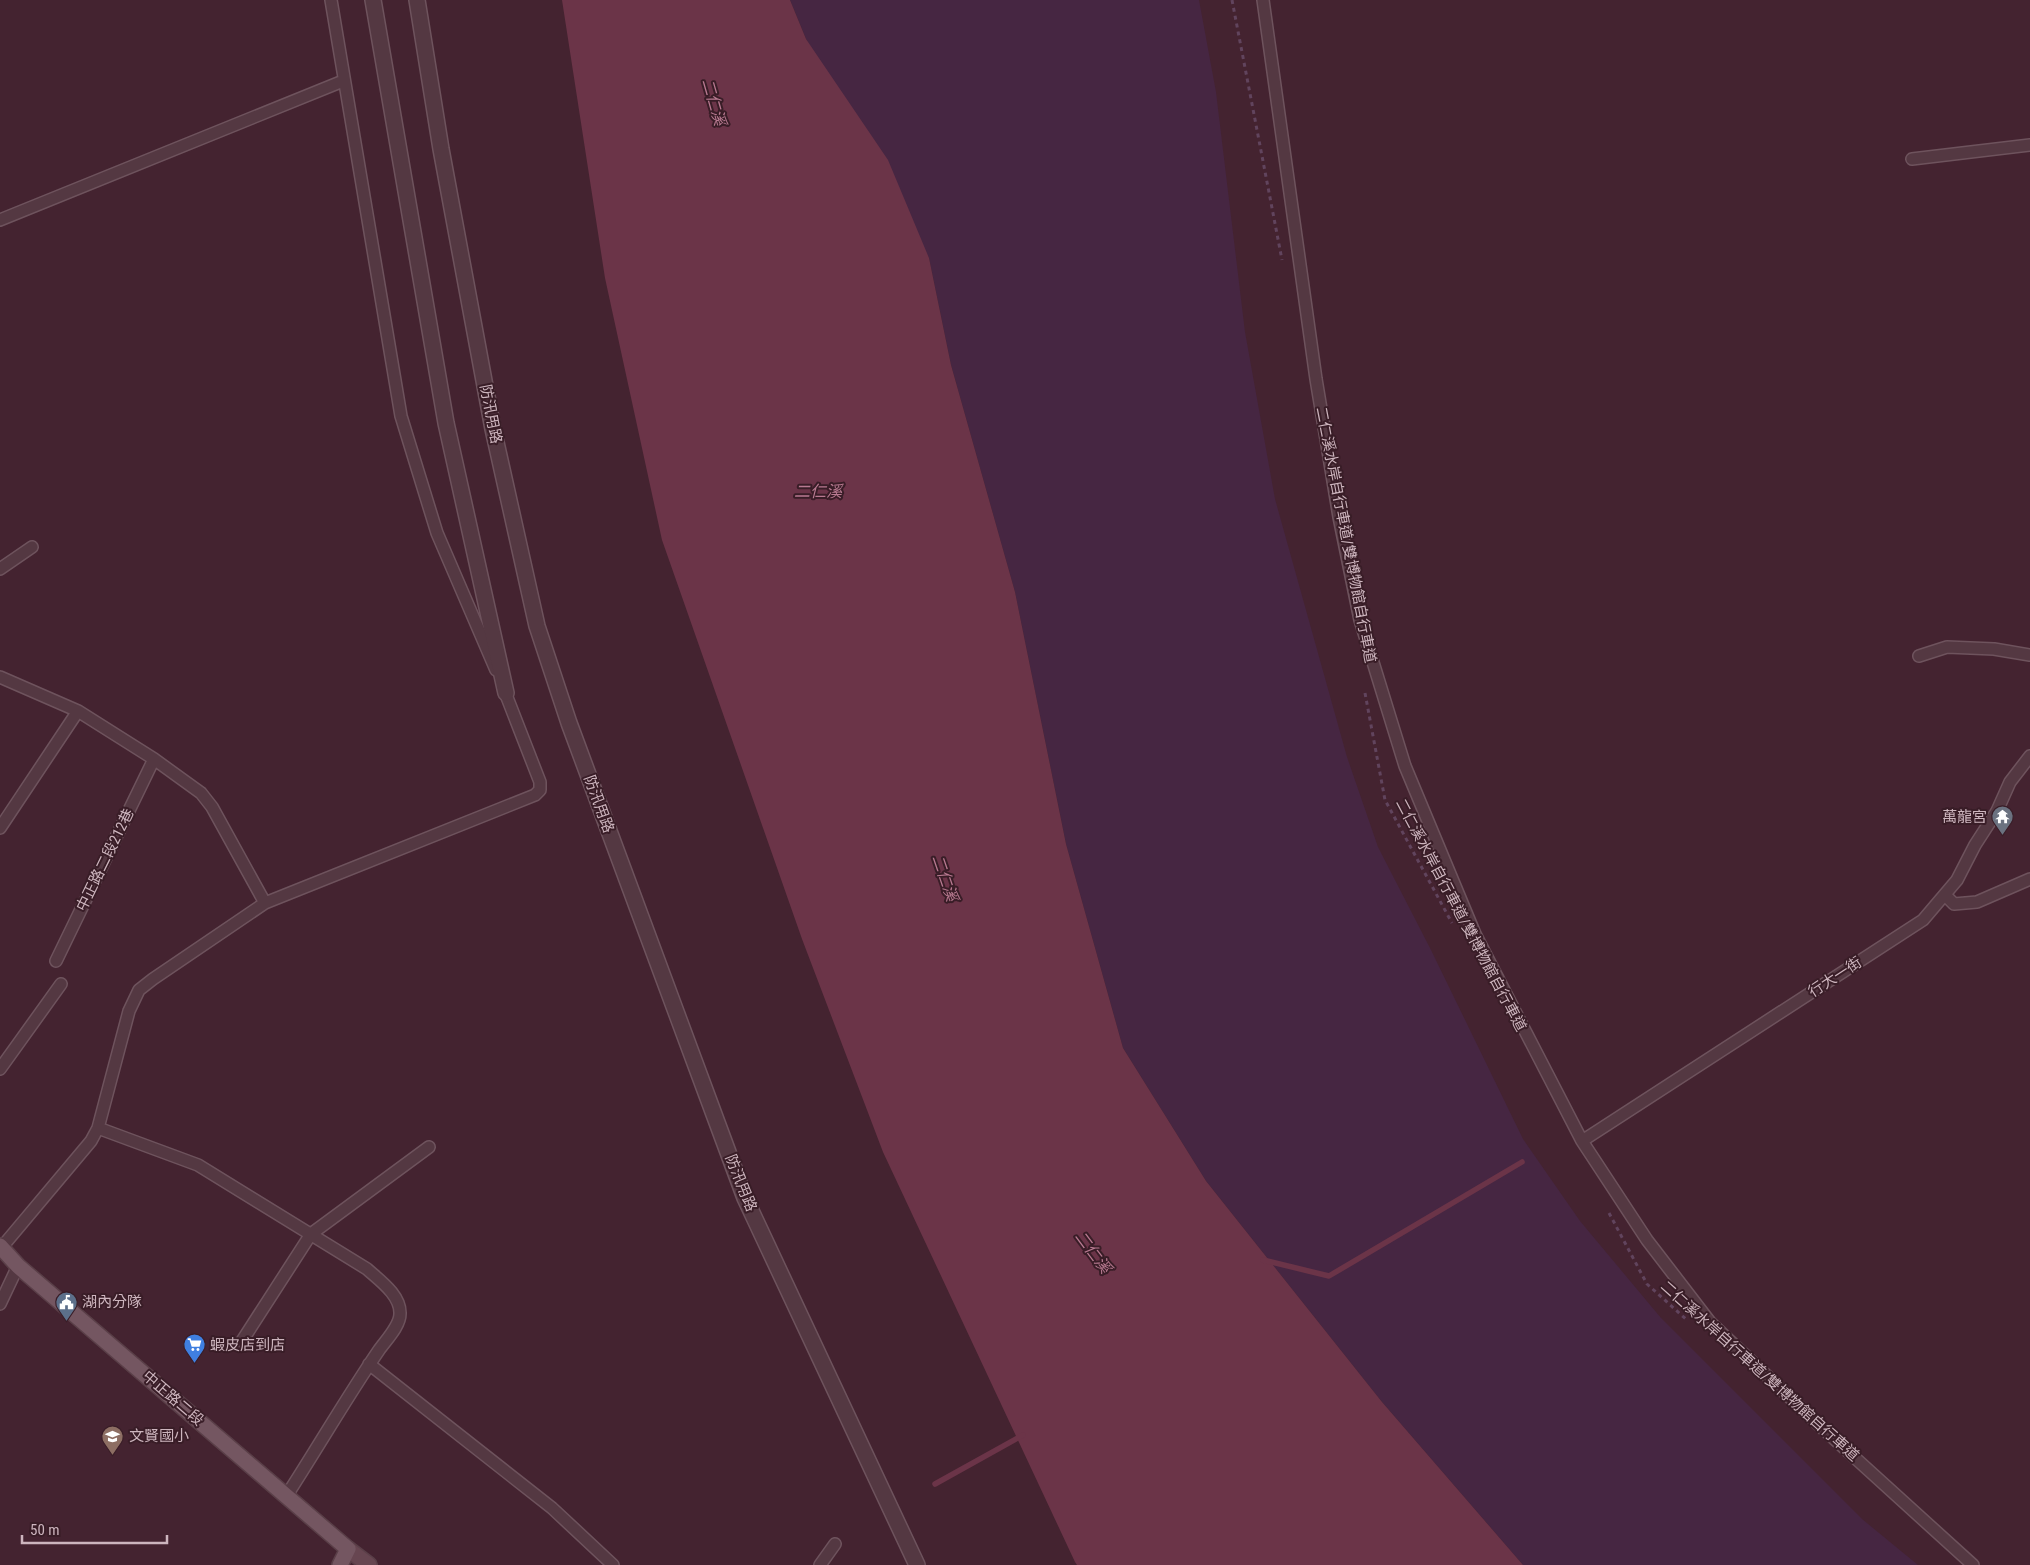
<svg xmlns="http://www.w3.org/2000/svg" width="2030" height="1565" font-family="'Roboto Condensed','Noto Sans TC',sans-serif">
  <rect width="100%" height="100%" fill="#442330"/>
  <path fill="#462642" d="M790,0H1199L1216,92L1245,332L1275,499L1347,757L1378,847L1431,950L1523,1139L1580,1221L1661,1318L1862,1519L1918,1565H1523L1382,1402L1206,1181L1123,1048L1066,844L1015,592L951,365L929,258L806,39Z"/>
  <path fill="#6b3448" d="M562,0H790L806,39L888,160L929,258L951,365L1015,592L1066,844L1123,1048L1206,1181L1382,1402L1523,1565H1077L1075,1562L883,1152L802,939L662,540L605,278Z"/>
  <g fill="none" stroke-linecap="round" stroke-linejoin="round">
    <path stroke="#6b3448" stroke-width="5.5" d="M1263,1260L1329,1276L1522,1162
      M935,1484L1023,1435"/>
    <defs>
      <path id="lane" d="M331,0L401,416L437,533L496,670
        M1263,0L1316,379L1339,517L1360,620L1405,766L1475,934L1582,1141L1647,1240L1710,1322L1821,1427L1973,1565
        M1912,159L2030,145
        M0,220L343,81
        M0,569L32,547
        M1919,656L1947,647L1994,649L2030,655
        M0,677L78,711L154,759L201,793L212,807L265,903
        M0,828L78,711
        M1945,895L1954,904L1977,902L2030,879
        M56,961L154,759
        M0,1069L61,984
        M98,1128L198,1165L367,1269C379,1280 401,1295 400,1314C400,1326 386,1340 379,1350C347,1397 318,1447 287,1495
        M1582,1141L1923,920L1957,880L1975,845L1997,811L2010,782L2030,756
        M2,1247L91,1141L98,1128L129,1011L139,990L153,979L265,903L535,795L540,790V782L503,687
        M0,1304L18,1266
        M242,1341L311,1234L429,1147
        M369,1364L552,1508L613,1565
        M820,1565L835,1544"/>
      <path id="street" d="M373,0L446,423L506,693
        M417,0L441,149L493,429L537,626L569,723L745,1198L917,1565"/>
      <path id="secondary" d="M348,1549L369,1565"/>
      <path id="primary" d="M0,1246L18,1266L348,1549L340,1565"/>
    </defs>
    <use href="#lane" stroke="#6e535d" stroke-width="14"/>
    <use href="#street" stroke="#6e535d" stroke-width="18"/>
    <use href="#secondary" stroke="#5a3f48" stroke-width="18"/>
    <use href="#primary" stroke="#5a3f48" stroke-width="18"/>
    <path stroke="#61445d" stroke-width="3" stroke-dasharray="4 4" stroke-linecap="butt" d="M1232,0L1282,260
      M1365,693L1385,800L1452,923
      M1609,1213L1647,1284L1688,1321"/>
    <use href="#lane" stroke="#543842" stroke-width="11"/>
    <use href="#street" stroke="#543842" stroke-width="15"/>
    <use href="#secondary" stroke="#674651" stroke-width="15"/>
    <use href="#primary" stroke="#745661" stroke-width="15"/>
  </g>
  <defs>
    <symbol id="temple-pin" viewBox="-11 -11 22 30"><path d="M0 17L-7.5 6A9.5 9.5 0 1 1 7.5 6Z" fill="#6b7280" stroke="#391d27"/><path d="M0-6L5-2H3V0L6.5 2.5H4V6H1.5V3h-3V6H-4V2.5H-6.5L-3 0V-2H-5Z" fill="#fff"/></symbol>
    <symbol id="civic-pin" viewBox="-11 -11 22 30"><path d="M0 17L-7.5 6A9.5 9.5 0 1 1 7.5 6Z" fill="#5c6f8a" stroke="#391d27"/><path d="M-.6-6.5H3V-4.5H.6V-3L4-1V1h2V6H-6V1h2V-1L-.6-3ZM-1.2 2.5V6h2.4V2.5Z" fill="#fff"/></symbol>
    <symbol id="supermarket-pin" viewBox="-11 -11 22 30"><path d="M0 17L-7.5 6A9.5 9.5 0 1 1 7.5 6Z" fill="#3f7fe0" stroke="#391d27"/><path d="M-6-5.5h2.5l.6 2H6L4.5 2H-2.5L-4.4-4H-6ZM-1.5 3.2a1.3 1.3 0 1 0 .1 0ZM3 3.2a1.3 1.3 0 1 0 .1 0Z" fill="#fff"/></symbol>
    <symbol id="school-pin" viewBox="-11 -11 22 30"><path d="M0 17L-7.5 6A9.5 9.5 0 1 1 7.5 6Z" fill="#8d6e63" stroke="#391d27"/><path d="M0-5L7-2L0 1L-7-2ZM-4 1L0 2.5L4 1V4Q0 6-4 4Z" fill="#fff"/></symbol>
  </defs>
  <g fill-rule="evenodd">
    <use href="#temple-pin" x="1990" y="804" width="25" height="34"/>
    <use href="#civic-pin" x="54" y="1290" width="25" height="34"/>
    <use href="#supermarket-pin" x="182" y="1332" width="25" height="34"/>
    <use href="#school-pin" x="100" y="1424" width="25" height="34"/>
  </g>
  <g text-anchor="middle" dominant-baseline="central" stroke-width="4" stroke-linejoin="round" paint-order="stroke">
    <g font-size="15" fill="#cdb5be" stroke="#391d27">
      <text transform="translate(491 414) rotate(79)">防汛用路</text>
      <text transform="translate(1346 535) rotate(79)">二仁溪水岸自行車道/雙博物館自行車道</text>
      <text transform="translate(599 804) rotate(70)">防汛用路</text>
      <text transform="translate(105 860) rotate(-64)">中正路二段212巷</text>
      <text transform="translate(1461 915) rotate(62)">二仁溪水岸自行車道/雙博物館自行車道</text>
      <text transform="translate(1835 977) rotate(-33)">行大一街</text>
      <text transform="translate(741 1183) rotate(68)">防汛用路</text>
      <text transform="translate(1760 1371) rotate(42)">二仁溪水岸自行車道/雙博物館自行車道</text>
      <text transform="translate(173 1398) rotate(41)">中正路二段</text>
    </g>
    <g font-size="15" fill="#cdb5be" stroke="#391d27" text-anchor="start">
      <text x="1987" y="817" text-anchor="end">萬龍宮</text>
      <text x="82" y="1302">湖內分隊</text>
      <text x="210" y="1345">蝦皮店到店</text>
      <text x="129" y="1436">文賢國小</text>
    </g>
    <g font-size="16" font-style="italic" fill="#b87a91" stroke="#391d27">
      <text transform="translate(714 102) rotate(74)">二仁溪</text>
      <text x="818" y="491">二仁溪</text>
      <text transform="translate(945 878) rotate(71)">二仁溪</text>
      <text transform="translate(1093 1252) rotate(53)">二仁溪</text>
    </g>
  </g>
  <path d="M22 1535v8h145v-8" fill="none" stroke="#cdb5be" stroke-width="2.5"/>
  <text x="30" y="1535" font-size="15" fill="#cdb5be" stroke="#391d27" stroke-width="4" paint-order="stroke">50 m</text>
</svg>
